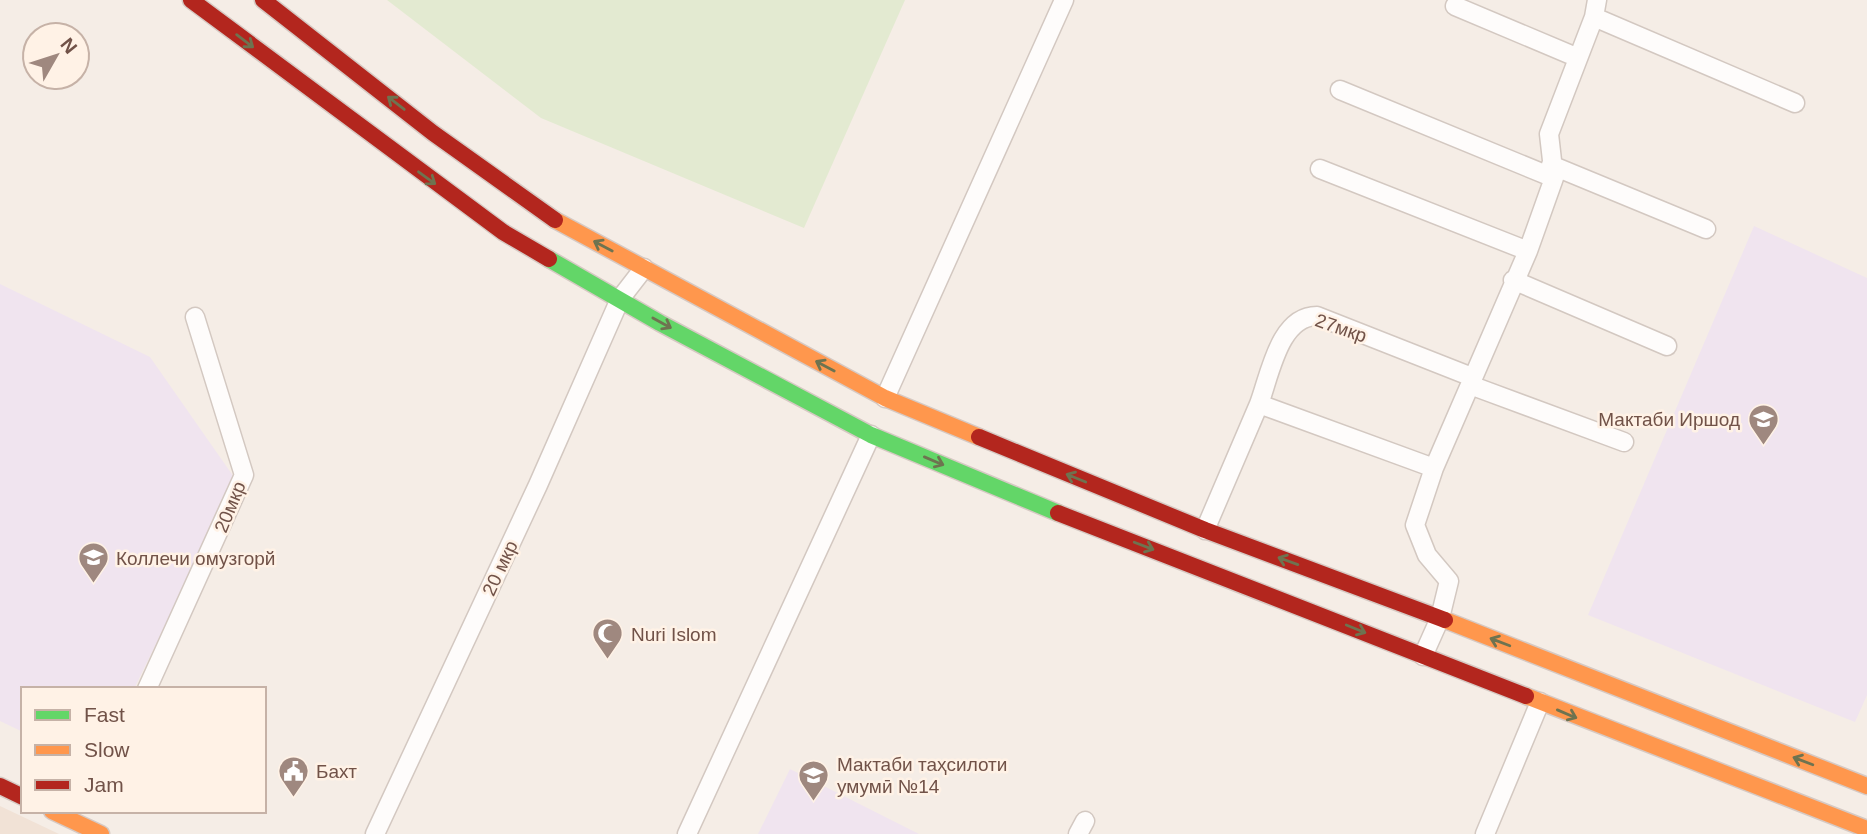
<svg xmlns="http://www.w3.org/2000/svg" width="1867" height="834" font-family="Arial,sans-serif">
  <rect width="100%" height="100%" fill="#f5ede6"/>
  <path fill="#f1e2d6" d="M0,806L59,834H0Z"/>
  <path fill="#f0e4ef" d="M1754,226L1867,278V695L1855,722L1588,615Z
    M0,284L150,357L236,480L134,689H23V732L0,721Z
    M790,769L919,834H758Z"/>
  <path fill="#e3ead1" d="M387,0H905L804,228L541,118Z"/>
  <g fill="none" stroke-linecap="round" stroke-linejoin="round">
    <defs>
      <path id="street" d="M1455,6L1576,57
        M1594,17L1795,103
        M1340,90L1554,178
        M1551,165L1706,229
        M1320,169L1528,251
        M1513,280L1667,346
        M1470,385L1624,442
        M885,398L1064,0
        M1259,404C1270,375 1279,316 1317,316L1472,377
        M1205,530L1259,404L1434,468
        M1423,656L1440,618L1449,581L1427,555L1415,525L1434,468L1528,251L1554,178L1549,134L1594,17L1597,0
        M147,689L244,475L195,317
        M375,834L538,485L620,299L644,268
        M687,834L871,435
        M1078,834L1085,821
        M1485,834L1540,702"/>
      <path id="fast" d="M549,259L660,323L871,435L1058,513"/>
      <path id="slow" d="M555,220L885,398L979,437
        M1445,620L1867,786
        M1526,696L1867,829
        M52,811L101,834"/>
      <path id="jam" d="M191,0L503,232L549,259
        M263,0L433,133L555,220
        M979,437L1205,530L1445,620
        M1058,513L1526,696
        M0,786L23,797"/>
    </defs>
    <use href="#street" stroke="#d3c8c1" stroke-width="21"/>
    <use href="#fast" stroke="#d6c9c3" stroke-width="19"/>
    <use href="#slow" stroke="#d6c9c3" stroke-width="19"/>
    <use href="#jam" stroke="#d6c9c3" stroke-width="19"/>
    <use href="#street" stroke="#fefcfb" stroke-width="18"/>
    <use href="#fast" stroke="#63d668" stroke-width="16"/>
    <use href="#slow" stroke="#ff974d" stroke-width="16"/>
    <use href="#jam" stroke="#b3261e" stroke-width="16"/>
  </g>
  <defs><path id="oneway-shaft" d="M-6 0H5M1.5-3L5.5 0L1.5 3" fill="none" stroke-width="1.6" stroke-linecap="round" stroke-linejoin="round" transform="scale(1.75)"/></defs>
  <g stroke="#6e7350">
    <use href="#oneway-shaft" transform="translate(245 41) rotate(37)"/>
    <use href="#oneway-shaft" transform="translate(396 103) rotate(-142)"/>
    <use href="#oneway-shaft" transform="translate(427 178) rotate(36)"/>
    <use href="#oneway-shaft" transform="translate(603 246) rotate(-152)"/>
    <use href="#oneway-shaft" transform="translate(662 323) rotate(29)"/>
    <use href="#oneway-shaft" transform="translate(825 366) rotate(-152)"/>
    <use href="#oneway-shaft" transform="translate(934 461) rotate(23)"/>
    <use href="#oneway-shaft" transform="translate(1076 478) rotate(-158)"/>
    <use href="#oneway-shaft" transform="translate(1144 546) rotate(21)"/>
    <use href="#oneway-shaft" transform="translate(1288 561) rotate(-160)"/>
    <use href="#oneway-shaft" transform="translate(1356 629) rotate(22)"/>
    <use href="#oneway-shaft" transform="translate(1500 642) rotate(-159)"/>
    <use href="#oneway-shaft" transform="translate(1567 714) rotate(23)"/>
    <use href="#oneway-shaft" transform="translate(1803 761) rotate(-159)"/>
  </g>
  <defs>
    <symbol id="school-pin" viewBox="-11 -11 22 30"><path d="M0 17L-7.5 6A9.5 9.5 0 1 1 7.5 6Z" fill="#9f887f" stroke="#fff2e6"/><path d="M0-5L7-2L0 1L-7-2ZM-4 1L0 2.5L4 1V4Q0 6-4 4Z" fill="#fff"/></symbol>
    <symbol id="mosque-pin" viewBox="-11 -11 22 30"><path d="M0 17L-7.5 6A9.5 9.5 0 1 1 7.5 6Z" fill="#9f887f" stroke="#fff2e6"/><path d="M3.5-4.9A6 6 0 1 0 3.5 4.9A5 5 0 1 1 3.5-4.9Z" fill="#fff"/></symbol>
    <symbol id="civic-pin" viewBox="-11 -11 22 30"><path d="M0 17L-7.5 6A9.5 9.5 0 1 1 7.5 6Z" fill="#9f887f" stroke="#fff2e6"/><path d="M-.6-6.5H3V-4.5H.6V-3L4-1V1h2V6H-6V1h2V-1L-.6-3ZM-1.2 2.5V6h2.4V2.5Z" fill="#fff"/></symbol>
  </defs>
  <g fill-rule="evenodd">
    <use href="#school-pin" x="1746" y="402" width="35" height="47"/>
    <use href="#school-pin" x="76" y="540" width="35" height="47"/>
    <use href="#mosque-pin" x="590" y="616" width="35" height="47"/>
    <use href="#civic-pin" x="276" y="754" width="35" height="47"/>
    <use href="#school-pin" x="796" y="758" width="35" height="47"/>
  </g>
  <g text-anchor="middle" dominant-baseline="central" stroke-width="5" stroke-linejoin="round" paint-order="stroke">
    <g font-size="19" fill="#715248" stroke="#fff2e6">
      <text transform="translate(1341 328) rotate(19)">27мкр</text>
      <text transform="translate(230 507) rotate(-68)">20мкр</text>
      <text transform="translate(500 568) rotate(-65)">20 мкр</text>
    </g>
    <g font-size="19" fill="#715248" stroke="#fff2e6" text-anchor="start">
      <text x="1740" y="419" text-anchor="end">Мактаби Иршод</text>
      <text x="116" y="558">Коллечи омузгорй</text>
      <text x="631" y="634">Nuri Islom</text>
      <text x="837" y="764">Мактаби таҳсилоти<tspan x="837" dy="22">умумӣ №14</tspan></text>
      <text x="316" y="771">Бахт</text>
    </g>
  </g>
  <rect x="21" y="687" width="245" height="126" fill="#fff2e6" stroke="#c6b2a7" stroke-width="2"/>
  <rect x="35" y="710" width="35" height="10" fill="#63d668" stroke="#c6b2a7" stroke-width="2"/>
  <text x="84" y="722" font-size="21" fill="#715248">Fast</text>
  <rect x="35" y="745" width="35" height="10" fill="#ff974d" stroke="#c6b2a7" stroke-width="2"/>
  <text x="84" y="757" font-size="21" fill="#715248">Slow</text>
  <rect x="35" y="780" width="35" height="10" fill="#b3261e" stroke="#c6b2a7" stroke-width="2"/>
  <text x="84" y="792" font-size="21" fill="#715248">Jam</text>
  <g transform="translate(56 56) rotate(51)"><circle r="33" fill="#fff2e6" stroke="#c6b2a7" stroke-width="2"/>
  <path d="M0-5L12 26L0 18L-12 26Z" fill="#9f887f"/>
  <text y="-10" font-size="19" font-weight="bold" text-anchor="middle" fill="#715248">N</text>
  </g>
</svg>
